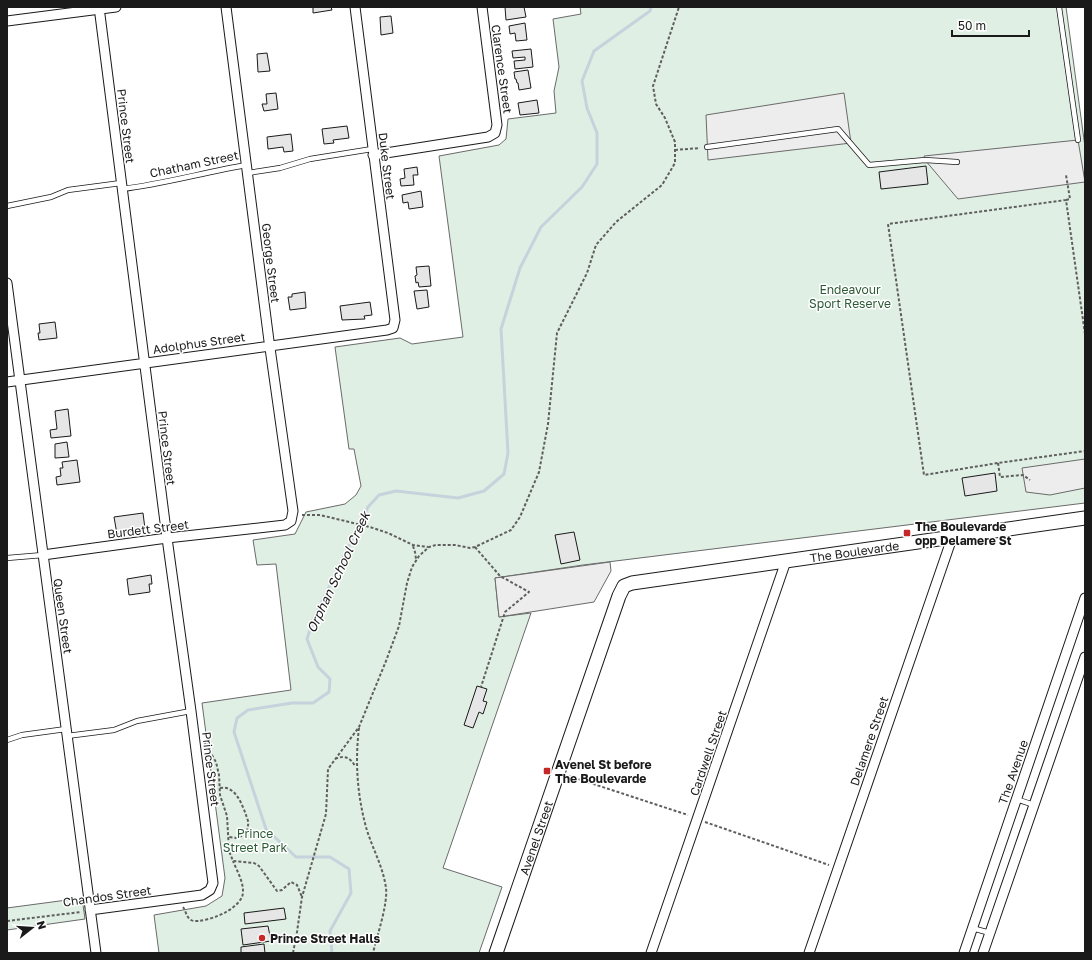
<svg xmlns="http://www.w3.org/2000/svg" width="1092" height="960" font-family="'Golos Text',sans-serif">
  <rect width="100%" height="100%" fill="#fff"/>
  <path fill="#e0efe3" stroke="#6a6a6a" d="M580,7H1066L1085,147V503L583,565L495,578L499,617L531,613L443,868L502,887L479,953H159L154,915L206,906L222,896L225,878L202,703L291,690L276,564L257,565L253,540L295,534L306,512L345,504L356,495L361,486L354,449H349L335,347L400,338L412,344L463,337L439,156L499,145L506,139L508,119L556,113L554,91L559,67L553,19L581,14Z
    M82,898L85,919L7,930V908Z"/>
  <path fill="#ededed" stroke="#6a6a6a" d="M844,93L851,143L708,160L706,115Z
    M1078,140L1085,182L958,199L925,160L924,156Z
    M1085,459V488L1050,495L1026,492L1022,468Z
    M610,562L611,571L594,602L499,617L495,578Z"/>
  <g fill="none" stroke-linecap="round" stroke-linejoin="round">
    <path stroke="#c6d2dc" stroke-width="3" d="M332,953L330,931L351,893L349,869L330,857H296L266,829L234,732L237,718L248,710L292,703H313L329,692L330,679L318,667L307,639L313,620L368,507L379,495L396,491L458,498L484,491L504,474L508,453L501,329L520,268L541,227L582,187L597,164V133L587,108L582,81L594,51L650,11L651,7"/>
  </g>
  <path fill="#e6e6e6" stroke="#1a1a1a" d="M313,7H331L332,10L313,13Z
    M505,7H524L526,17L506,20Z
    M391,16L393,33L381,35L380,17Z
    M525,23L527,40L516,41L515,33L510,34L509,26Z
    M531,49L533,67L515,69L514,61L525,60V57L513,58L512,51Z
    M267,53L270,71L258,72L257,54Z
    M528,70L531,88L519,90L518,83H517L516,79H515L514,72Z
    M276,93L278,109L264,111L262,104H267L266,94Z
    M537,100L539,113L520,115L518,103Z
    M347,126L349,138L333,140L334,143L324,144L322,129Z
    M291,134L293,151L284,152L283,147L268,149L267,137Z
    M926,166L928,184L881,189L879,172Z
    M417,167L418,175H413L414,185L401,186L400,179L405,178L404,169Z
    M421,191L423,207L409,209L408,202L403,203L402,195Z
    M429,266L431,286L419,287L418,282L416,283L415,276L417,275L416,267Z
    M427,290L429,307L417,309L414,291Z
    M305,292L306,308L290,310L288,297H292V294Z
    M370,302L372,315L364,316L365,319L342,320L340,306Z
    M55,322L57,338L39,340L38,333H40L39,324Z
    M68,409L71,436L51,438L50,430L57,429L55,411Z
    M67,442L69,457L55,458V444Z
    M77,460L80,482L57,485L56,477L61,476L60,468H63L62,462Z
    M995,473L997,491L965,496L962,478Z
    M143,513L145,529L117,534L114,517Z
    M574,532L580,560L561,564L555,535Z
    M151,575L152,584H149L150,592L129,595L127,579Z
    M477,686L487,689L483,701L487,702L483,714L479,712L473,728L464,725Z
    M284,908L286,919L245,924L244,913Z
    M268,926L271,941L243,945L241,929Z
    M264,944L265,953H241V947Z"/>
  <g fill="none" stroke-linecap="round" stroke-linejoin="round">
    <defs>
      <path id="lane" d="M1059,7L1078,140
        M707,147L838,129L869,165L925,160L957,162
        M248,173L280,168L310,159L372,149
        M122,189C164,184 205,172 247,165
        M7,206L51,197L68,190L121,183
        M7,558L43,555
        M67,736L114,730L137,721L191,711
        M7,740L22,735L66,729
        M1016,799L1034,805
        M972,928L990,933"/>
      <path id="street" d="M7,21L116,7
        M373,155L488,137L495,133L497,125L482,7
        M7,283L96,953
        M7,382L387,330L393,328L395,320L355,7
        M43,555L167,538L285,525L291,521L293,511L269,341L226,7
        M90,910L202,895L210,890L213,883L191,711L167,538L99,7
        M651,953L786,561
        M809,953L952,538
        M964,953L1085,598
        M983,953L1085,657"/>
      <g id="secondary">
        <path id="s1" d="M496,953L619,596L624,586L632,583L1085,518"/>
      </g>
    </defs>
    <use href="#lane" stroke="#1a1a1a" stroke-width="6"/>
    <use href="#street" stroke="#1a1a1a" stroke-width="11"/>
    <use href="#secondary" stroke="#1a1a1a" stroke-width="15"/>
    <path stroke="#5f5f5f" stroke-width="2" stroke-dasharray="3 2" stroke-linecap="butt" d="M675,150L700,148
      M1066,200L1070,199L1066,175
      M1085,334L1066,200L888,224L924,475L998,463L1085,451
      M998,463L1000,477L1023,475L1030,480
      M302,515H320L370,527L388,533L413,545L428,547
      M413,546L415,552L416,559
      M475,547L500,576L529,592L505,612L481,687
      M359,728C355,761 357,794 366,827C372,848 383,866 386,888C388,904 377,936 373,953
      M204,742L216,762L219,775L220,795L227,816L229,851L233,861L254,863L259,866L277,891L282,890L291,882L297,885L302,897
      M335,759C344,755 350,757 355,766
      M569,776L688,815
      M220,788C235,785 242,804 246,815C247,818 249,822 248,825C248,827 247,831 246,834L237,838L229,837
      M705,822L829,865
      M183,907C186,911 186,917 191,920C197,924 220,916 226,912C232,909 239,903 242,897C246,886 237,871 233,861
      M7,921L81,912
      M293,953L297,932L302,897L326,814L328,769L359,727L386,661L399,626L407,583L412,567L419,556L429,547L436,545H455L470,548L475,547L511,530L520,517L539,472L548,424L557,333L587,273L596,245L616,222L662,185L675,163V142L665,118L656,104L653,86L679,7"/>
    <use href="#lane" stroke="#fff" stroke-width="4.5"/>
    <use href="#street" stroke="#fff" stroke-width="9"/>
    <use href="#secondary" stroke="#fff" stroke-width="13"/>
  </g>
  <g fill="#c62828" stroke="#fff" stroke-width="1.5">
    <rect x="903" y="529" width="8" height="8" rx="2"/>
    <rect x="543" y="767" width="8" height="8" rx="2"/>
    <circle cx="262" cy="938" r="4"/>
  </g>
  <g text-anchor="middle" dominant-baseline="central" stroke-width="3" stroke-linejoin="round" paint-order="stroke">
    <g font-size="12" fill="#1a1a1a" stroke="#fff">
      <text transform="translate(502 69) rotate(82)">Clarence Street</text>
      <text transform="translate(126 126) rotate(83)">Prince Street</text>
      <text transform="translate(194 164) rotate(-12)">Chatham Street</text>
      <text transform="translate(387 166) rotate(83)">Duke Street</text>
      <text transform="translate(271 263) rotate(83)">George Street</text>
      <text transform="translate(199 343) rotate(-8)">Adolphus Street</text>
      <text transform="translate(167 448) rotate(83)">Prince Street</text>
      <text transform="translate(148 529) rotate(-7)">Burdett Street</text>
      <text stroke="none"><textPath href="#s1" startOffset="622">The Boulevarde</textPath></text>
      <text transform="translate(63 616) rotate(82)">Queen Street</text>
      <text transform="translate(869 741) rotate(-71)">Delamere Street</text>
      <text transform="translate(708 753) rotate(-71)">Cardwell Street</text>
      <text transform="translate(211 769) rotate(83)">Prince Street</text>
      <text transform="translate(1013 772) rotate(-71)">The Avenue</text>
      <text stroke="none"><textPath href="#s1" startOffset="122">Avenel Street</textPath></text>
      <text transform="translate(107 896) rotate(-8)">Chandos Street</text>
    </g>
    <g font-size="12" fill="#2b5a34" stroke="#fff">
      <text x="850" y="289">Endeavour<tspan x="850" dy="14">Sport Reserve</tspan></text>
      <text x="255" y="833">Prince<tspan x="255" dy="14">Street Park</tspan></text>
    </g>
    <g font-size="12" font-weight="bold" fill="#1a1a1a" stroke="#fff" text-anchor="start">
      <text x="915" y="526">The Boulevarde<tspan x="915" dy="14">opp Delamere St</tspan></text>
      <text x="555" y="764">Avenel St before<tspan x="555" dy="14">The Boulevarde</tspan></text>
      <text x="270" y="938">Prince Street Halls</text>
    </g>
    <g font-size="13" font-style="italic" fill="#1a1a1a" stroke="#fff">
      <text transform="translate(338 572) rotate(-65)">Orphan School Creek</text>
    </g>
  </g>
  <rect width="1092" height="960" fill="none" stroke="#1a1a1a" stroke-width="16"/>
  <g transform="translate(32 928) rotate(73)" stroke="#ffffff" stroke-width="3" paint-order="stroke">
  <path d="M0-3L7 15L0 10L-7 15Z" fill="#1a1a1a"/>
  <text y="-6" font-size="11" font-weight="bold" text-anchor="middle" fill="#1a1a1a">N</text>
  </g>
  <path d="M952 30v6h77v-6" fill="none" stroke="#1a1a1a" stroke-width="2"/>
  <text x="958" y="30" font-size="12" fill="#1a1a1a" stroke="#ffffff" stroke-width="3" paint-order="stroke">50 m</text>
</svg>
